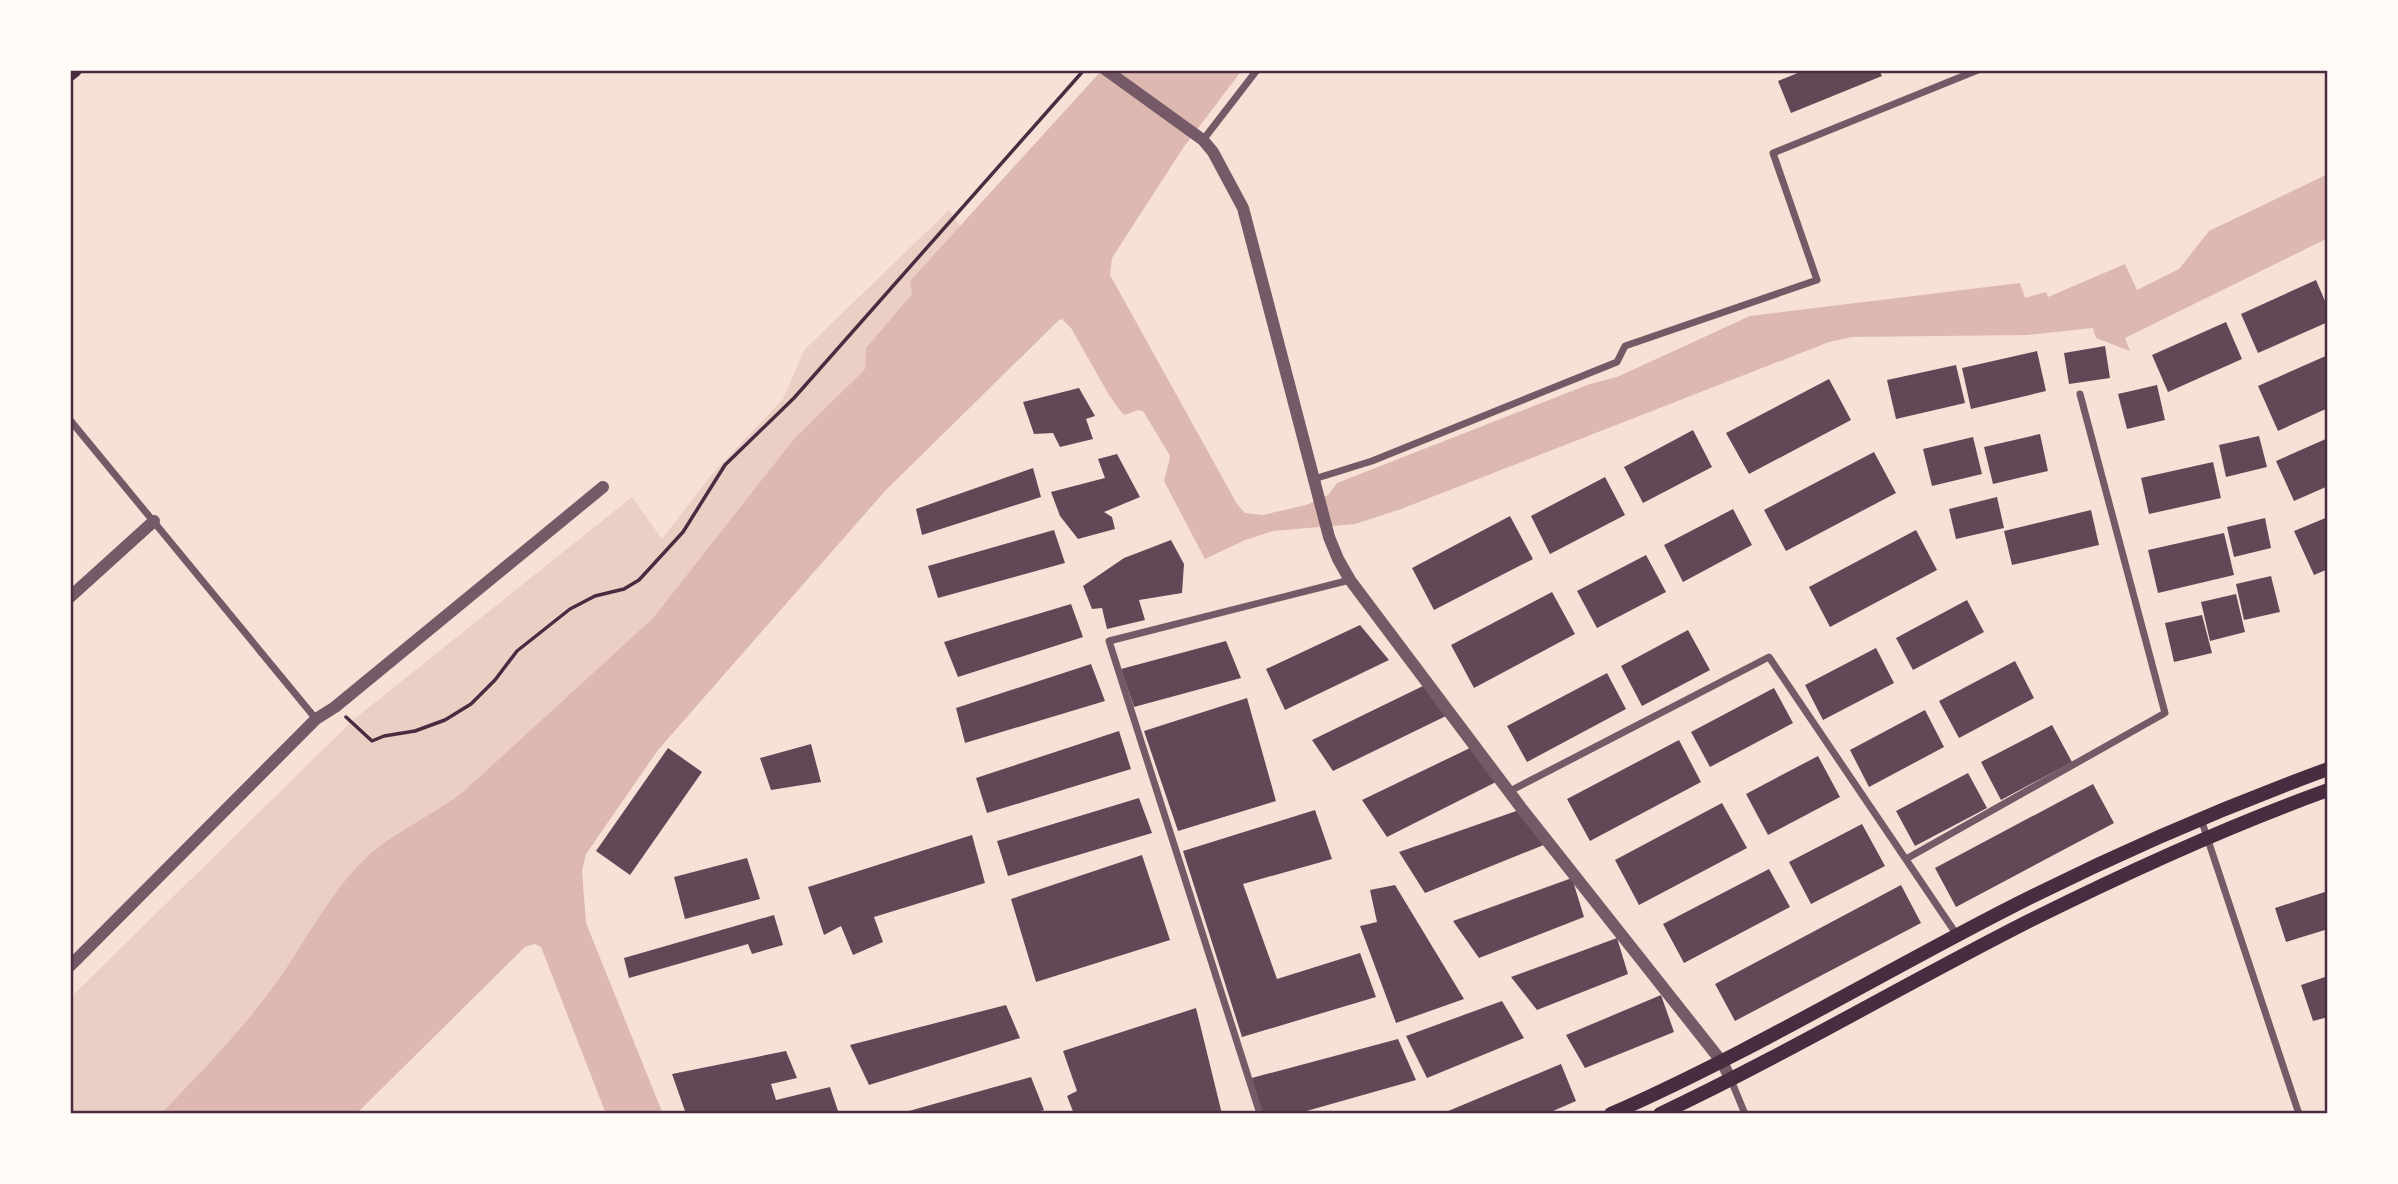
<svg xmlns="http://www.w3.org/2000/svg" width="2398" height="1184" font-family="'Golos Text',sans-serif">
  <rect width="100%" height="100%" fill="#f7e1d7"/>
  <path fill="#ebcfc5" d="M949,210L960,226L911,281L912,294L866,348L865,369L793,440L653,618L464,791L445,807L397,833L346,880L271,990L222,1051L160,1114H70V998L353,720L632,497L662,539L712,474L783,399L804,350Z"/>
  <path fill="#dcb8b0" d="M1102,70H1242L1183,148L1112,258L1110,275L1237,504L1245,513L1263,515L1306,505L1328,495L1337,483L1590,384L1617,377L1750,316L2020,283L2025,298L2046,292L2048,297L2125,264L2137,290L2179,269L2209,231L2328,174V238L2125,338L2130,351L2096,338L2093,328L2027,335L1852,337L1829,342L1401,509L1355,524L1273,531L1245,540L1205,559L1164,481L1170,458L1169,454L1143,411L1138,410L1125,415L1122,413L1109,395L1071,328L1062,319L1059,320L885,491L658,750L586,854L582,871L586,923L663,1114H606L541,947L535,944L525,947L356,1114H160C199,1075 237,1035 270,991C302,949 329,892 367,857C396,830 433,816 464,791L653,618L793,440L865,369L866,348L912,294L910,281Z"/>
  <path fill="#644757" d="M1805,70H1879L1882,76L1791,113L1778,81Z
    M2316,280L2328,308V322L2258,353L2241,314Z
    M2226,322L2242,359L2168,392L2152,355Z
    M2105,346L2110,378L2069,384L2064,353Z
    M2037,351L2046,391L1971,409L1962,368Z
    M2328,355V408L2278,431L2258,386Z
    M1956,365L1965,403L1896,419L1887,380Z
    M1829,379L1851,420L1749,474L1726,433Z
    M2157,385L2165,420L2127,429L2118,394Z
    M1079,388L1095,416L1086,419L1093,439L1060,447L1053,433L1034,434L1023,402Z
    M1693,430L1712,467L1643,503L1624,467Z
    M2040,434L2048,471L1993,484L1984,447Z
    M2259,436L2267,467L2226,477L2219,445Z
    M1973,437L1982,474L1932,486L1923,449Z
    M2328,438V486L2294,501L2276,461Z
    M1874,452L1896,493L1786,551L1764,510Z
    M1117,454L1140,497L1104,512L1112,517L1115,529L1078,539L1060,516L1051,492L1105,478L1098,459Z
    M2213,462L2221,498L2149,514L2141,478Z
    M1033,468L1041,497L922,535L916,509Z
    M1605,477L1625,515L1550,554L1531,516Z
    M1997,497L2004,528L1956,539L1949,509Z
    M1733,509L1752,545L1683,582L1664,545Z
    M2091,510L2099,545L2012,565L2004,531Z
    M1510,516L1533,559L1434,610L1412,568Z
    M2328,517V569L2314,575L2294,531Z
    M2265,518L2271,548L2234,557L2227,527Z
    M1054,530L1065,563L938,598L928,566Z
    M1916,530L1937,570L1830,627L1809,587Z
    M2224,533L2234,575L2158,593L2148,550Z
    M1171,540L1184,564L1182,593L1139,600L1145,620L1107,629L1102,608L1092,609L1083,586L1124,558Z
    M1646,555L1666,592L1597,628L1577,591Z
    M2271,576L2280,612L2244,620L2236,584Z
    M1552,592L1575,634L1474,688L1451,645Z
    M2236,594L2245,632L2210,641L2201,602Z
    M1967,600L1984,632L1913,670L1896,638Z
    M1071,604L1083,637L958,677L944,642Z
    M2202,615L2212,653L2174,662L2165,623Z
    M1360,625L1389,660L1285,710L1266,669Z
    M1688,630L1710,670L1642,706L1621,666Z
    M1226,641L1241,678L1134,707L1121,669Z
    M1876,648L1894,683L1823,720L1805,685Z
    M2015,661L2034,698L1959,738L1939,701Z
    M1091,664L1105,701L965,743L956,708Z
    M1607,673L1626,709L1527,762L1507,726Z
    M1425,685L1448,715L1333,771L1312,740Z
    M1774,688L1793,723L1710,767L1691,732Z
    M1247,698L1276,801L1178,831L1144,731Z
    M1925,710L1944,747L1869,787L1850,750Z
    M2052,725L2072,762L2001,800L1981,762Z
    M1119,731L1131,769L987,813L976,778Z
    M1679,740L1701,782L1590,841L1567,799Z
    M811,744L821,782L771,790L760,758Z
    M1472,747L1498,781L1387,837L1362,800Z
    M668,748L702,772L630,875L596,851Z
    M1818,756L1840,797L1768,835L1746,794Z
    M1968,773L1987,808L1915,846L1896,811Z
    M2093,784L2114,823L1956,907L1935,868Z
    M1139,798L1152,833L1008,876L997,841Z
    M1722,803L1747,848L1639,905L1615,860Z
    M1522,809L1546,844L1425,893L1399,852Z
    M1315,810L1332,859L1243,884L1277,979L1360,953L1376,997L1242,1037L1183,851Z
    M1862,824L1885,866L1811,904L1789,862Z
    M972,835L985,883L874,917L883,942L853,955L841,926L824,935L808,887Z
    M1142,855L1170,940L1036,982L1011,899Z
    M747,858L760,899L685,919L674,877Z
    M1769,869L1790,907L1684,963L1663,924Z
    M1572,878L1584,917L1479,958L1453,921Z
    M1395,885L1464,999L1396,1023L1360,926L1377,922L1370,890Z
    M1901,885L1921,923L1735,1021L1715,984Z
    M2328,891V929L2286,942L2275,908Z
    M774,915L783,945L752,954L748,944L629,978L624,958Z
    M1617,938L1628,974L1537,1010L1511,977Z
    M2328,976V1017L2313,1021L2301,985Z
    M1661,995L1674,1032L1585,1068L1566,1035Z
    M1502,1001L1524,1038L1427,1078L1406,1036Z
    M1006,1005L1020,1038L869,1085L850,1045Z
    M1196,1008L1222,1114H1074L1067,1096L1077,1091L1063,1051Z
    M1398,1039L1416,1080L1296,1114H1263L1248,1079Z
    M786,1051L797,1078L771,1084L776,1100L830,1087L839,1114H686L672,1074Z
    M1561,1064L1576,1101L1546,1114H1441Z
    M1031,1077L1044,1110L1032,1114H898Z"/>
  <g fill="none" stroke-linecap="round" stroke-linejoin="round">
    <path stroke="#4a2c40" stroke-width="3.5" d="M346,717L372,741L384,736L415,731L445,720L471,704L495,680L517,651L570,609L595,596L624,589L639,580L683,532L725,465L794,398L1084,70"/>
    <path stroke="#755966" stroke-width="7" d="M1203,140L1257,70
      M70,420L316,719
      M1314,479L1372,461L1617,362L1625,346L1817,280L1773,153L1978,70
      M1508,792L1769,657L1957,935
      M2201,819L2299,1114
      M1906,859L2165,713L2080,394
      M1731,1080L1745,1114
      M1260,1114L1109,641L1350,580"/>
    <path stroke="#755966" stroke-width="12" d="M1106,70L1203,140L1213,152L1243,208L1329,537L1338,559L1350,580L1522,809L1722,1062L1731,1080
      M70,597L154,521
      M70,966L316,719L335,707L603,487"/>
    <path stroke="#4a2c40" stroke-width="14" d="M70,74L75,70
      M1611,1114C1750,1053 1881,973 2017,904C2118,853 2221,808 2328,769
      M1660,1114C1785,1055 1903,985 2027,922C2125,873 2225,827 2328,790"/>
  </g>
  <rect width="2398" height="1184" fill="none" stroke="#fffaf5" stroke-width="144"/>
  <rect x="72" y="72" width="2254" height="1040" fill="none" stroke="#4a2c40" stroke-width="2.5"/>
</svg>
